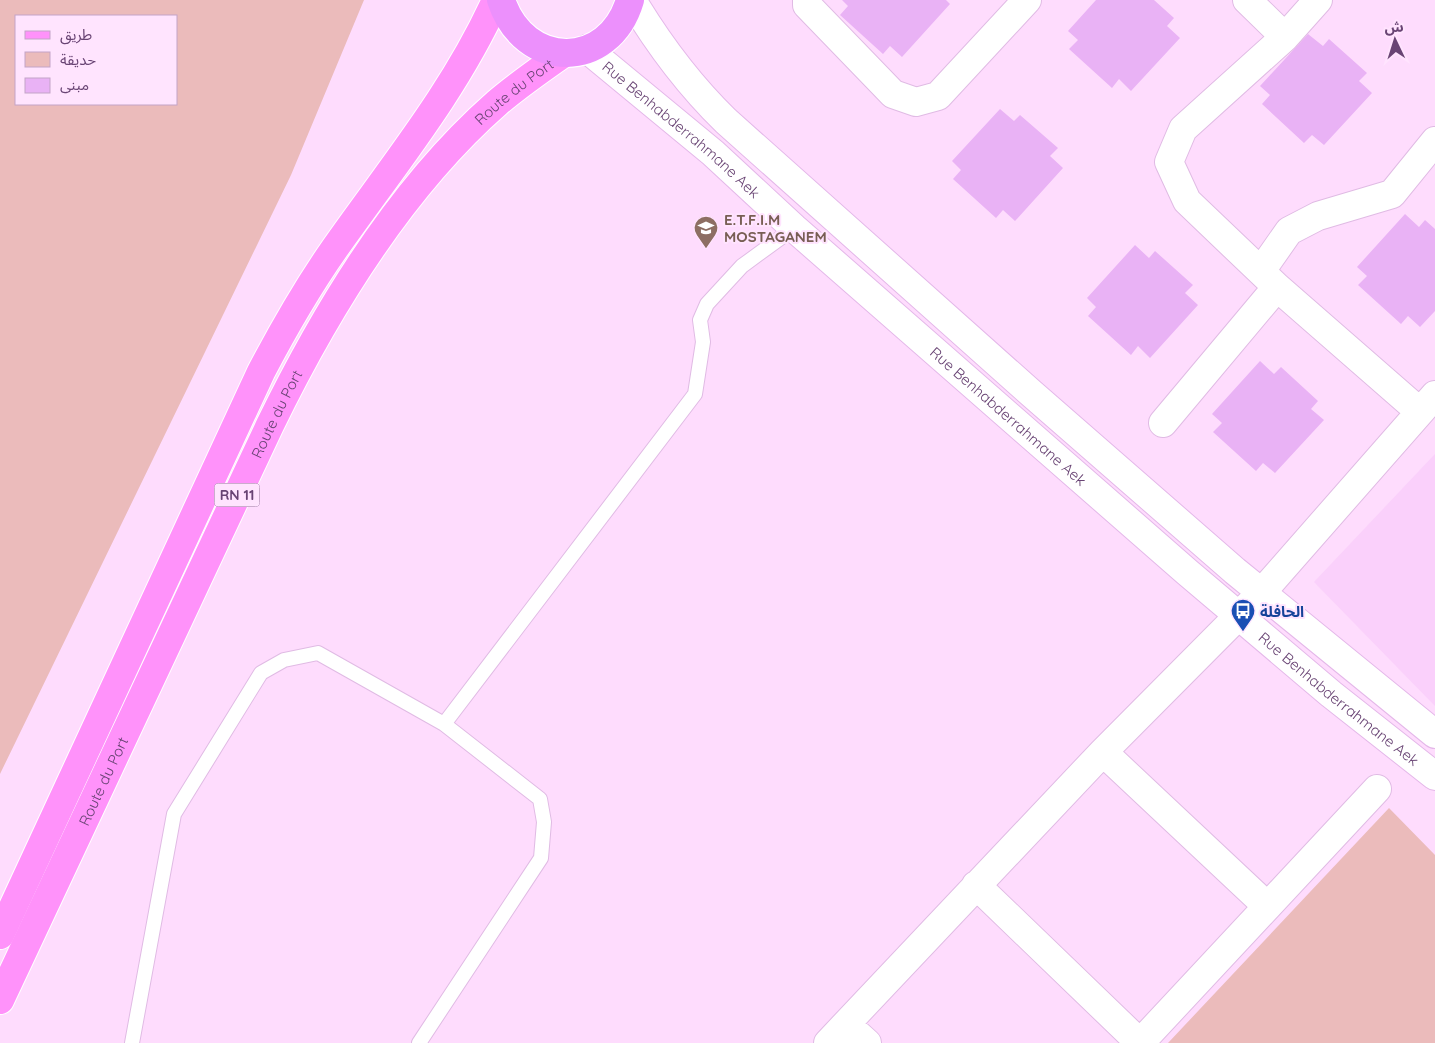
<svg xmlns="http://www.w3.org/2000/svg" width="1435" height="1043" font-family="Quicksand,'Noto Sans Arabic',sans-serif">
  <rect width="100%" height="100%" fill="#fedcfd"/>
  <path fill="#fad0fb" d="M1435,454V706L1314,582Z"/>
  <path fill="#ebbbbb" fill-rule="evenodd" d="M0,0H364L291,175L0,774ZM176,16V104H16V16Z
    M1389,808L1435,855V1043H1168Z"/>
  <path fill="#e9b2f5" d="M842,0H946L950,4L902,57L890,46L883,54L840,15L848,6Z
    M1096,0H1154L1174,18L1167,26L1180,38L1131,91L1119,79L1112,88L1069,49L1078,40L1068,31Z
    M1308,34L1323,46L1329,39L1367,73L1359,81L1372,93L1324,145L1312,135L1304,143L1262,104L1270,95L1260,86Z
    M1000,109L1014,121L1020,115L1058,148L1050,156L1063,168L1015,221L1003,210L996,218L953,179L961,170L952,161Z
    M1405,214L1419,227L1425,220L1435,229V311L1420,327L1408,316L1401,324L1358,285L1367,276L1357,267Z
    M1135,245L1149,258L1155,251L1193,285L1185,293L1198,305L1150,358L1138,346L1131,355L1088,316L1096,307L1087,298Z
    M1260,361L1274,374L1281,367L1318,401L1311,409L1324,420L1275,473L1263,463L1256,471L1213,432L1222,423L1212,414Z"/>
  <g fill="none" stroke-linecap="round" stroke-linejoin="round">
    <defs>
      <path id="service" d="M444,724L695,394L703,342L700,320L707,304L742,266L794,228
        M132,1043L174,814L261,673L284,660L318,653L444,724L540,799L544,822L541,858L419,1043"/>
      <path id="minor" d="M807,0V5L893,94L916,102L938,96L1027,0
        M1247,0L1285,37
        M1318,0L1285,37L1183,129L1169,162L1187,201L1277,287L1419,411
        M1261,271L1289,231L1318,216L1392,194L1435,141
        M1163,423L1277,287
        M1103,752L1267,906
        M976,885L1140,1043
        M846,1024L867,1043
        M828,1043L1103,752L1262,592L1435,395
        M1140,1043L1377,789"/>
      <g id="secondary">
        <path d="M632,0C659,45 689,85 726,121L1031,393L1235,571L1435,734"/>
        <path id="s1" d="M587,49L713,153L794,228L1187,572L1331,694L1435,776"/>
      </g>
      <g id="primary">
        <path d="M0,935L261,372C283,330 307,288 335,248C392,167 455,91 496,0"/>
        <path id="s2" d="M0,1000L270,425C326,310 400,188 497,103C518,85 541,69 564,53"/>
      </g>
      <path id="trunk" d="M501,0C524,70 609,71 630,0"/>
    </defs>
    <use href="#service" stroke="#e0bbe4" stroke-width="16"/>
    <use href="#minor" stroke="#e0bbe4" stroke-width="30"/>
    <use href="#secondary" stroke="#e4b8e9" stroke-width="30"/>
    <use href="#primary" stroke="#fff" stroke-width="30"/>
    <use href="#trunk" stroke="#fff" stroke-width="30"/>
    <use href="#service" stroke="#fff" stroke-width="14"/>
    <use href="#minor" stroke="#fff" stroke-width="28"/>
    <use href="#secondary" stroke="#fff" stroke-width="28"/>
    <use href="#primary" stroke="#ff92fa" stroke-width="28"/>
    <use href="#trunk" stroke="#ec90fc" stroke-width="28"/>
  </g>
  <defs>
    <symbol id="school-pin" viewBox="-11 -11 22 30"><path d="M0 17L-7.5 6A9.5 9.5 0 1 1 7.5 6Z" fill="#8d6e63" stroke="#ffe4fe"/><path d="M0-5L7-2L0 1L-7-2ZM-4 1L0 2.5L4 1V4Q0 6-4 4Z" fill="#fff"/></symbol>
    <symbol id="bus-pin" viewBox="-11 -11 22 30"><path d="M0 17L-7.5 6A9.5 9.5 0 1 1 7.5 6Z" fill="#1a4fb4" stroke="#ffe4fe"/><path d="M-5-6H5V4H4V6H2V4H-2V6H-4V4H-5ZM-3.5-4V0h7V-4ZM-3.5 1.2v1.5H-2V1.2ZM2 1.2v1.5H3.5V1.2Z" fill="#fff"/></symbol>
  </defs>
  <g fill-rule="evenodd">
    <use href="#school-pin" x="692" y="214" width="28" height="38"/>
    <use href="#bus-pin" x="1229" y="597" width="28" height="38"/>
  </g>
  <g text-anchor="middle" dominant-baseline="central" stroke-width="4" stroke-linejoin="round" paint-order="stroke">
    <rect fill="#ffe4fe" stroke="#96749d" stroke-width="1" x="214.5" y="483.5" width="45" height="23" rx="4"/>
    <g font-size="14" font-weight="bold" fill="#694474">
      <text x="237" y="495">RN 11</text>
    </g>
    <g font-size="15" fill="#694474" stroke="#ffe4fe">
      <text stroke="none"><textPath href="#s2" startOffset="1052">Route du Port</textPath></text>
      <text stroke="none"><textPath href="#s1" startOffset="124">Rue Benhabderrahmane Aek</textPath></text>
      <text stroke="none"><textPath href="#s2" startOffset="648">Route du Port</textPath></text>
      <text stroke="none"><textPath href="#s1" startOffset="559">Rue Benhabderrahmane Aek</textPath></text>
      <text stroke="none"><textPath href="#s1" startOffset="994">Rue Benhabderrahmane Aek</textPath></text>
      <text stroke="none"><textPath href="#s2" startOffset="242">Route du Port</textPath></text>
    </g>
    <g font-size="15" font-weight="bold" fill="#785e54" stroke="#ffe4fe" text-anchor="start">
      <text x="724" y="219">E.T.F.I.M<tspan x="724" dy="17">MOSTAGANEM</tspan></text>
    </g>
    <g font-size="15" font-weight="bold" fill="#164399" stroke="#ffe4fe" text-anchor="start">
      <text x="1260" y="611">الحافلة</text>
    </g>
  </g>
  <rect x="15" y="15" width="162" height="90" fill="#ffe4fe" stroke="#c3a4c7"/>
  <rect x="25" y="31" width="25" height="8" fill="#ff92fa" stroke="#c3a4c7"/>
  <text x="60" y="40" font-size="15" fill="#694474">طريق</text>
  <rect x="25" y="52" width="25" height="15" fill="#ebbbbb" stroke="#c3a4c7"/>
  <text x="60" y="65" font-size="15" fill="#694474">حديقة</text>
  <rect x="25" y="78" width="25" height="15" fill="#e9b2f5" stroke="#c3a4c7"/>
  <text x="60" y="90" font-size="15" fill="#694474">مبنى</text>
  <g transform="translate(1395 40) rotate(356)" stroke="#ffe4fe" stroke-width="4" paint-order="stroke">
  <path d="M0-4L9 19L0 12L-9 19Z" fill="#694474"/>
  <text y="-8" font-size="14" font-weight="bold" text-anchor="middle" fill="#694474">ش</text>
  </g>
</svg>
